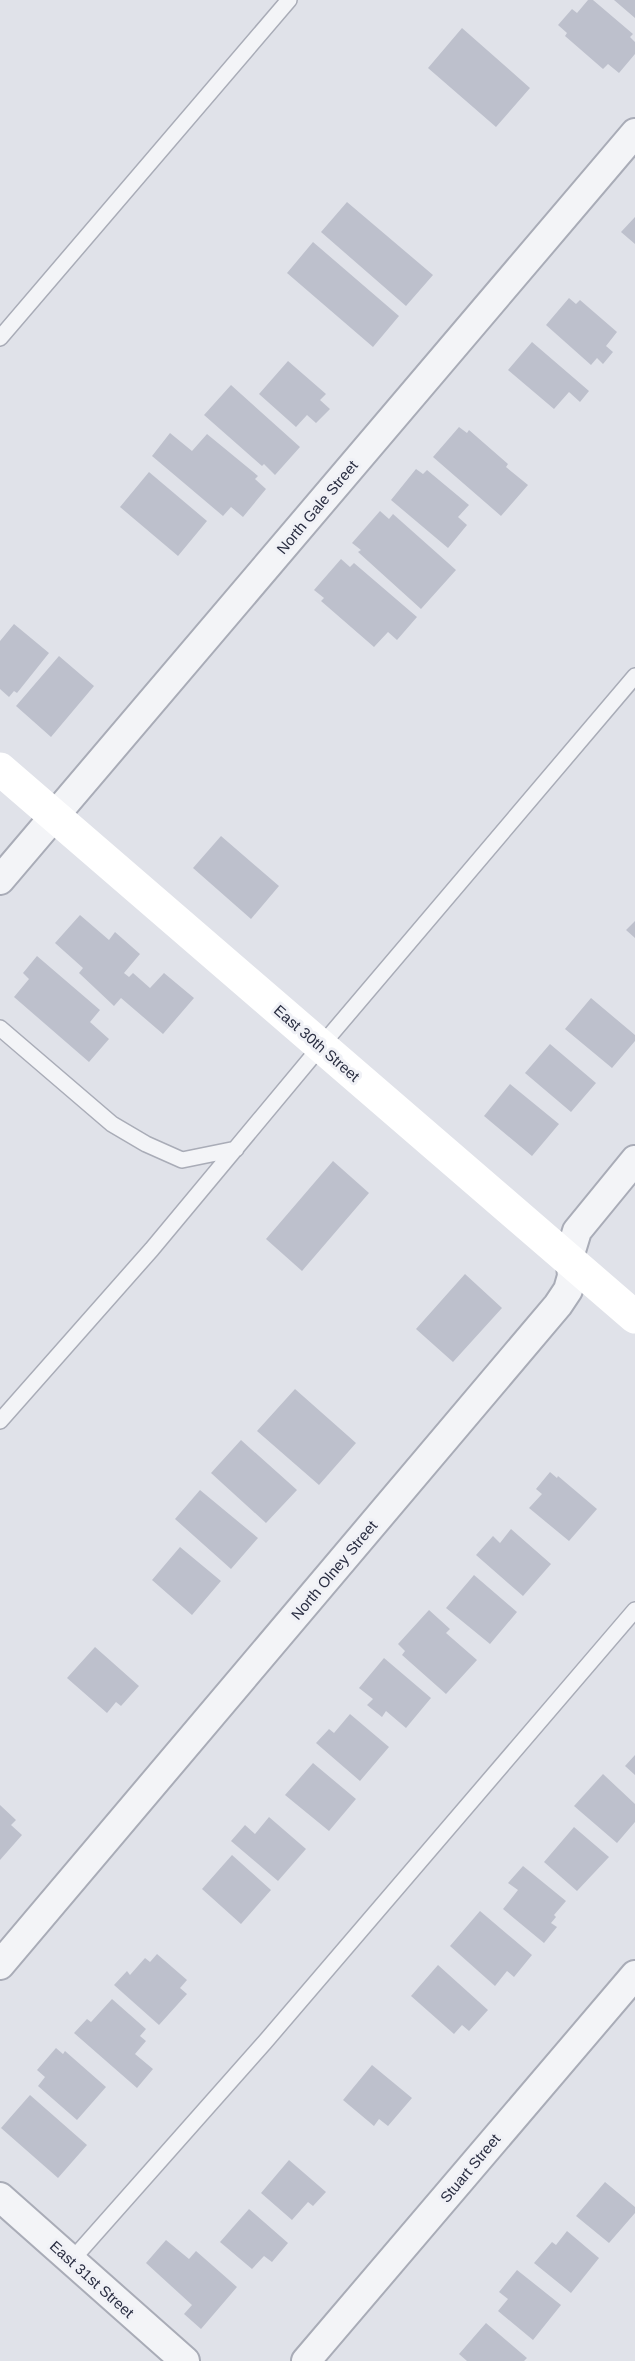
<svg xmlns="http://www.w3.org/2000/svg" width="635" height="2361" font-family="Arial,sans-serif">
  <rect width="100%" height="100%" fill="#e0e2e9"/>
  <path fill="#bdc0cc" d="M588,0H593L633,34L630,37L635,42V54L619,73L608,64L603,69L565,36L567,33L558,25L572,9L577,13Z
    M614,0H635V18Z
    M462,28L530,88L496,127L428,68Z
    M347,202L433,275L406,306L321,232Z
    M635,217V244L621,232Z
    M313,242L399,316L373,347L287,273Z
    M569,298L576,304L580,300L617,332L606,346L613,352L603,364L597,358L591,365L546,325Z
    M532,342L589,391L580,402L569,392L554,409L508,370Z
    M288,361L326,394L320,400L330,409L316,423L307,415L296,427L259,394Z
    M231,385L300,447L275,475L264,464L262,466L204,415Z
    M459,427L467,433L469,430L508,464L506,467L528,485L501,516L433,457Z
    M170,433L192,451L207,434L258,476L255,479L266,489L243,517L231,507L223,516L152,456Z
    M416,469L423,474L427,470L469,505L458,517L467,525L448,548L391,500Z
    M149,472L207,521L178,556L120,507Z
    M380,511L389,519L393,514L456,570L421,609L358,552L361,550L352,543Z
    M341,559L350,567L354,563L417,617L397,640L388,632L374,647L321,601L324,598L314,590Z
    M14,624L49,653L17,693L14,691L9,697L0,689V641Z
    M59,656L94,686L51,737L16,706Z
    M221,836L279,886L251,919L193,868Z
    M80,915L109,940L115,932L140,954L124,973L129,977L133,973L150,988L164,973L194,998L163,1034L121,998L114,1006L79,973L83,968L55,943Z
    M635,921V938L626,930Z
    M37,956L100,1010L90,1022L109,1039L89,1062L14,997L29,979L23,973Z
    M591,998L635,1035V1041L612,1068L565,1029Z
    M550,1044L596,1083L571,1112L525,1073Z
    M510,1084L559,1124L532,1156L484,1116Z
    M333,1161L369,1193L302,1271L266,1239Z
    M465,1274L502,1308L453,1362L416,1329Z
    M295,1389L356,1443L319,1485L257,1431Z
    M241,1440L297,1490L266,1523L211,1473Z
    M550,1472L557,1478L558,1476L597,1509L569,1541L529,1508L542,1494L536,1489Z
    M200,1490L258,1538L231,1569L175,1519Z
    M511,1529L551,1564L523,1596L476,1555L493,1536L500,1543Z
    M180,1547L221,1581L192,1615L152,1580Z
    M474,1575L517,1612L490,1644L446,1608Z
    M429,1610L450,1629L446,1633L477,1660L446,1694L402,1655L405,1651L398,1644Z
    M95,1647L139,1686L121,1706L116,1702L107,1713L67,1678Z
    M384,1658L431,1698L406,1728L386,1711L382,1717L367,1705L373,1699L359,1688Z
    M350,1714L389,1747L360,1781L316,1743L329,1729L334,1733Z
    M635,1755V1775L625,1766Z
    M313,1763L356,1799L329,1831L285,1795Z
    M603,1774L635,1804V1822L617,1843L574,1806Z
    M0,1805L16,1820L11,1825L22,1835L0,1860Z
    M269,1817L306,1849L278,1881L231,1841L245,1825L255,1834Z
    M574,1827L609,1857L577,1891L544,1862Z
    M232,1855L271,1890L241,1924L202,1889Z
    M523,1866L566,1901L554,1915L556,1917L551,1923L557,1927L544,1943L503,1909L518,1890L508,1883Z
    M480,1911L532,1955L514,1977L507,1971L495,1986L450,1946Z
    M157,1954L187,1980L180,1988L187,1994L159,2025L114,1985L127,1971L130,1975L145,1958L150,1962Z
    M438,1965L488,2010L469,2031L462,2025L454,2034L411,1996Z
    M112,1999L146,2029L140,2036L146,2041L135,2054L153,2069L137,2088L74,2033L87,2019L91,2022Z
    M56,2048L63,2054L65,2051L106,2087L77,2120L38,2086L45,2077L37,2070Z
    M372,2065L412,2098L388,2126L379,2119L374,2126L343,2100Z
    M30,2095L87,2145L58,2178L1,2128Z
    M289,2160L326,2192L313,2206L308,2202L292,2220L261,2193Z
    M605,2182L635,2207V2213L609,2243L576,2216Z
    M249,2209L288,2243L272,2262L264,2256L252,2269L220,2242Z
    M567,2231L599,2258L571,2293L534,2263L552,2242L556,2245Z
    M166,2240L189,2259L196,2251L237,2287L201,2329L184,2314L192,2305L146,2263Z
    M517,2270L561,2305L533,2340L498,2311L508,2299L499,2292Z
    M486,2323L527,2358L524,2361H467L459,2354Z"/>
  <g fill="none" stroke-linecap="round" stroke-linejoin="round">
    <defs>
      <path id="lane" d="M0,338L289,0
        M0,1028L112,1124L146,1144L182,1160L236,1149
        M0,1421L152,1249L321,1046L635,676
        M71,2261L265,2042L635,1610"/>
      <path id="street" d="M0,880L635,133
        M0,1965L558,1305L568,1290L572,1276L570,1254L577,1231L635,1160
        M0,2197L185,2361
        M306,2361L635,1975"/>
    </defs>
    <use href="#lane" stroke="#a9acb7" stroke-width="18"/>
    <use href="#street" stroke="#a9acb7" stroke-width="32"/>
    <use href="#lane" stroke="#f3f4f7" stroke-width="15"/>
    <use href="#street" stroke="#f3f4f7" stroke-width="28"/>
    <path stroke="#fff" stroke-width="33" d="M0,769L635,1317"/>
  </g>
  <g text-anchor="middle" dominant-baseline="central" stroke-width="6" stroke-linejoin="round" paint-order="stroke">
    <g font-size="15" fill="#292d41" stroke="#f0f1f6">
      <text transform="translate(317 507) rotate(-50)">North Gale Street</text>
      <text transform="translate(317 1043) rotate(41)">East 30th Street</text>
      <text transform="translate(334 1570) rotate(-50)">North Olney Street</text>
      <text transform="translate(470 2168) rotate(-50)">Stuart Street</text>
      <text transform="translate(92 2279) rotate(42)">East 31st Street</text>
    </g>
  </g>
</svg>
